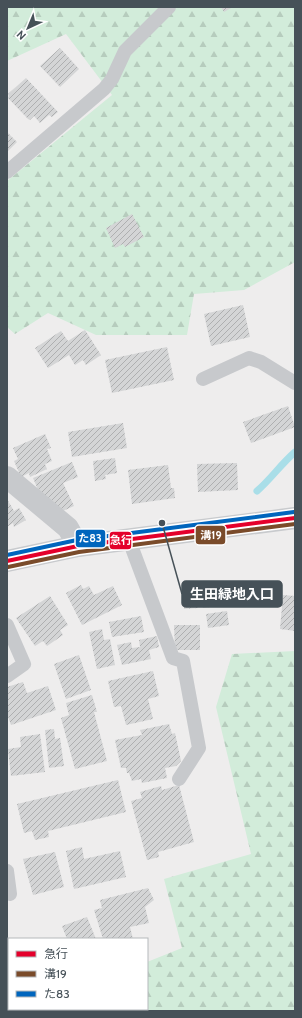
<svg xmlns="http://www.w3.org/2000/svg" width="302" height="1018" font-family="Cabin,'Noto Sans JP',sans-serif">
  <defs>
    <pattern id="forest-firs" width="22" height="20" patternUnits="userSpaceOnUse"><rect width="22" height="20" fill="#d2ecda"/><path d="M5 1l3.5 6h-7zM16 11l3.5 6h-7z" fill="#b6ccbd"/></pattern>
    <pattern id="building-hatch" width="6" height="6" patternUnits="userSpaceOnUse"><rect width="6" height="6" fill="#d4d5d6"/><path d="M-1 1l2-2M0 6l6-6M5 7l2-2" fill="none" stroke="#aeafb0"/></pattern>
  </defs>
  <rect width="100%" height="100%" fill="#eeeded"/>
  <path fill="url(#forest-firs)" d="M7,7H295V262L244,290L194,294L187,335H96L48,313L15,334L7,327V181L112,95L66,34L7,61Z
    M295,651V1011H22L27,1009H147V962L182,948L164,879L251,854L216,707L232,654Z"/>
  <g fill="none" stroke-linecap="round" stroke-linejoin="round">
    <path stroke="#a9dee8" stroke-width="7" d="M257,491C271,479 281,464 295,452"/>
  </g>
  <path fill="url(#building-hatch)" d="M221,7H233L224,12Z
    M60,48L79,69L60,87L40,66Z
    M26,78L58,112L52,117L49,115L40,123L34,116L30,120L28,119L8,98L9,96L8,94Z
    M7,132L17,142L7,152Z
    M132,214L144,237L125,247L123,244L115,248L106,228Z
    M243,305L250,337L211,346L204,314Z
    M85,330L101,355L86,365L83,360L75,365L69,355L48,368L35,348L61,331L68,341Z
    M167,347L174,380L112,393L105,360Z
    M288,406L295,427L251,443L243,422Z
    M123,423L127,448L72,457L68,432Z
    M45,434L51,448L47,449L52,461L45,464L47,469L30,477L29,473L21,477L14,461L18,459L13,448Z
    M115,458L117,473L105,475L106,479L95,481L93,461Z
    M72,462L78,477L63,483L74,506L56,514L45,506L33,478Z
    M237,463L238,490L198,492L197,464Z
    M168,465L171,488H174L175,498L132,504L128,470Z
    M7,499L14,511L19,508L26,520L14,527L13,523L7,527Z
    M196,581L198,608L184,609L182,583Z
    M215,581L216,587L222,586L224,605L203,608L200,583Z
    M81,585L83,589L89,586L94,595L113,586L122,605L82,625L66,593Z
    M283,595L295,596V631L280,629Z
    M50,596L68,625L60,630L63,635L47,646L43,641L35,646L16,618Z
    M227,611L229,625L208,628L206,614Z
    M141,616L144,632L112,637L109,622Z
    M174,625H200V650H175Z
    M102,629L104,640L110,639L115,665L97,669L89,632Z
    M157,636L159,647L149,650L151,659L122,665L117,645L131,642L132,648L140,647L139,640Z
    M79,655L91,690L66,699L54,664Z
    M153,671L159,696L148,699L153,719L126,725L121,706L114,707L108,681Z
    M23,682L27,693L48,686L56,710L11,725L7,714V687Z
    M92,695L97,712H94L107,761L75,769L61,718L69,715L66,703Z
    M169,724L172,734L175,733L181,761L176,766L165,768L167,778L142,783L141,779L132,781L129,773H127L126,768H121L115,740L142,735L140,730Z
    M54,729L55,739L60,738L64,766L49,768L45,730Z
    M40,734L45,772L11,776L8,749L21,747L20,737Z
    M118,780L126,812L48,831L49,837L35,840L32,831L24,833L17,804Z
    M179,785L194,842L158,852L159,857L147,860L131,801L142,798L140,792L161,786L162,790Z
    M82,847L84,859L120,851L126,877L74,889L66,851Z
    M55,852L64,887L33,895L23,859Z
    M148,888L154,900L145,907L149,923L130,927L133,939H103L94,910L102,908L100,900Z
    M87,917L96,939H67L62,926Z
    M7,949H9V980L7,975Z"/>
  <g fill="none" stroke-linecap="round" stroke-linejoin="round">
    <path stroke="#c7c9cc" stroke-width="14" d="M7,172L104,89L112,79L125,51L169,7
      M203,379L249,358L261,362L295,383
      M129,540L173,658L183,661L199,748L179,779
      M7,625L24,664L7,676
      M7,871L10,894"/>
    <path stroke="#c7c9cc" stroke-width="22" d="M7,477L68,528L78,546"/>
    <path stroke="#c8cacd" stroke-width="22" d="M7,561L78,546L295,518"/>
    <defs>
      <path id="bus-1" d="M7,561L78,546L295,518"/>
      <path id="bus-2" d="M8,567L79,552L295,524"/>
      <path id="bus-3" d="M7,555L77,540L294,512"/>
    </defs>
    <use href="#bus-1" stroke="#fff" stroke-width="7"/>
    <use href="#bus-2" stroke="#fff" stroke-width="7"/>
    <use href="#bus-3" stroke="#fff" stroke-width="7"/>
    <use href="#bus-1" stroke="#e4002b" stroke-width="4"/>
    <use href="#bus-2" stroke="#7a4b2a" stroke-width="4"/>
    <use href="#bus-3" stroke="#0065bd" stroke-width="4"/>
  </g>
  <path fill="none" stroke="#465158" stroke-width="1.5" d="M162 523L182 594"/>
  <circle fill="#465158" stroke="#fff" stroke-width="1.5" cx="162" cy="523" r="4"/>
  <rect fill="#465158" stroke="#465158" stroke-width="1.5" x="182" y="581" width="100" height="26" rx="4"/>
  <g font-size="14" text-anchor="middle" font-weight="bold" fill="#fff">
    <text x="232" y="599">生田緑地入口</text>
  </g>
  <g stroke="#fff" stroke-width="1.5">
    <rect x="195" y="525" width="31" height="20" rx="4" fill="#7a4b2a"/>
    <rect x="75" y="529" width="31" height="19" rx="4" fill="#0065bd"/>
    <rect x="109" y="531" width="23" height="19" rx="4" fill="#e4002b"/>
  </g>
  <g font-size="11" text-anchor="middle" font-weight="bold" fill="#fff">
    <text x="211" y="539">溝19</text>
    <text x="90" y="542">た83</text>
    <text x="121" y="544">急行</text>
  </g>
  <rect width="302" height="1018" fill="none" stroke="#465158" stroke-width="16"/>
  <rect x="8" y="938" width="140" height="72" fill="#ffffff" stroke="#b5b9bc"/>
  <rect x="16" y="951" width="20" height="6" fill="#e4002b" stroke="#b5b9bc"/>
  <text x="44" y="958" font-size="12" fill="#465158">急行</text>
  <rect x="16" y="971" width="20" height="6" fill="#7a4b2a" stroke="#b5b9bc"/>
  <text x="44" y="978" font-size="12" fill="#465158">溝19</text>
  <rect x="16" y="991" width="20" height="6" fill="#0065bd" stroke="#b5b9bc"/>
  <text x="44" y="998" font-size="12" fill="#465158">た83</text>
  <g transform="translate(28 28) rotate(224)" stroke="#ffffff" stroke-width="3" paint-order="stroke">
  <path d="M0-3L7 15L0 10L-7 15Z" fill="#465158"/>
  <text y="-6" font-size="11" font-weight="bold" text-anchor="middle" fill="#465158">N</text>
  </g>
</svg>
